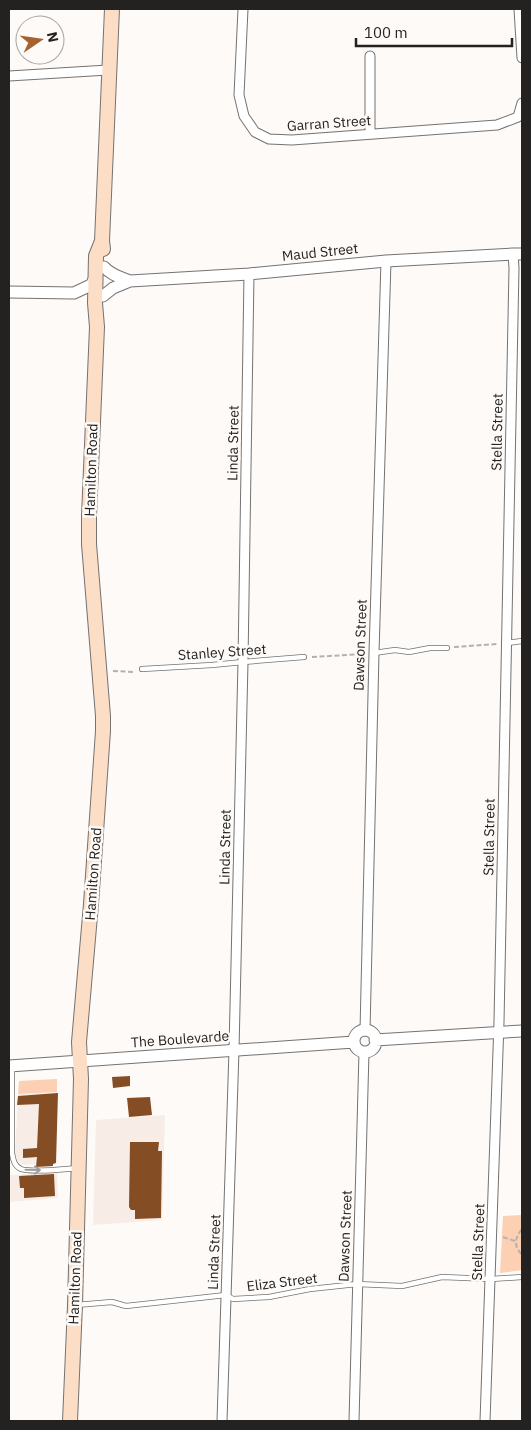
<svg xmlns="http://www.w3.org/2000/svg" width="531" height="1430" font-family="'IBM Plex Sans',sans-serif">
  <rect width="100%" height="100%" fill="#fdfaf7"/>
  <path fill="#f7ede6" d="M57,1092L55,1162L26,1165L22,1164L16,1159L15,1154L18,1094Z
    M165,1115L162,1220L93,1225L96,1120Z
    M57,1173L58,1198L9,1202V1175Z"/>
  <path fill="#fcd0b3" d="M57,1079V1092L18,1094L19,1081Z
    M522,1215V1270L500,1273L503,1216Z"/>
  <path fill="#844d24" d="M130,1076V1086L113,1088L112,1077Z
    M58,1093L56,1163L53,1164V1166L36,1167L37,1157L23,1158V1149L37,1148L39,1104L17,1105L18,1096Z
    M150,1097L152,1115L129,1117L127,1098Z
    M130,1142H159L158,1151H162L161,1218L135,1219V1210H131L129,1207Z
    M54,1174L55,1196L24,1198V1188H20L19,1176Z"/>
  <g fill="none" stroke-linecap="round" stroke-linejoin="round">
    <defs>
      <path id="service" d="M507,643L522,641
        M374,653L395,650L409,652L430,648H447
        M142,669L212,665L243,662L304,657
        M12,1067V1153C13,1159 14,1166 21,1169C32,1173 65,1169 78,1168
        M76,1305L112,1302L126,1306L226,1295L233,1299L269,1297L310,1289L357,1284L402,1286L442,1277L491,1279L522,1277"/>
      <path id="minor" d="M243,9L239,95L244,116L255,132L269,139L292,140L497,125L518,117L522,103
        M519,9L522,58
        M9,76L108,70
        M370,134V56
        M365,1031L374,653L386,261
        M222,1421L234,1050L243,662L249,274
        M354,1421L364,1052
        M485,1421L499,1022L514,268L513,254"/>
      <path id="tertiary" d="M104,267C111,275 120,277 130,281
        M9,292L74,293L91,285L95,278
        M103,296L113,288L130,281L249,274L386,261L513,254H522
        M354 1041a11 11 0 1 1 22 0a11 11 0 1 1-22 0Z
        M375,1040L522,1031
        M9,1066L354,1042"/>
      <path id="secondary" d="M103,249L102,241L112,9
        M70,1421L75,1305L81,1079L79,1042L91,904L103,731V716L89,544V516L97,327L95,303L96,256L102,241"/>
    </defs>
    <use href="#service" stroke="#757271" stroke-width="6"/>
    <use href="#minor" stroke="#757271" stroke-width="11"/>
    <use href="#tertiary" stroke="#757271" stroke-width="13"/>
    <use href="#secondary" stroke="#757271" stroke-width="16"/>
    <path stroke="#b4b1af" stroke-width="2" stroke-dasharray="5 2.5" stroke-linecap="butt" d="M454,647L497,644
      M312,657L364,654
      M113,671L135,672
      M522,1230H521C514,1241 514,1245 522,1255
      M503,1237L515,1241"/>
    <use href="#service" stroke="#fff" stroke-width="4.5"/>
    <use href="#minor" stroke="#fff" stroke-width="9"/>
    <use href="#tertiary" stroke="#fff" stroke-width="11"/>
    <use href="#secondary" stroke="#fcdec7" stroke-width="14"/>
  </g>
  <defs><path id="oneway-shaft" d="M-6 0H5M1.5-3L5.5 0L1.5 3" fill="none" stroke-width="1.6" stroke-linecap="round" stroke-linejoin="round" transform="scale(1.25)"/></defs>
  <use stroke="#9c9c9b" href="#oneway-shaft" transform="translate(33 1170) rotate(1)"/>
  <g text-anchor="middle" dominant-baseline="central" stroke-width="5" stroke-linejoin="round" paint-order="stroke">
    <g font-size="14" fill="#232221" stroke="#fdfaf7">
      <text transform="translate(329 123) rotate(-4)">Garran Street</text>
      <text transform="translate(320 252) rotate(-6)">Maud Street</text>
      <text transform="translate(497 432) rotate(-89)">Stella Street</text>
      <text transform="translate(233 443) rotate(-89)">Linda Street</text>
      <text transform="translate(91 470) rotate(-88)">Hamilton Road</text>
      <text transform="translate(360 645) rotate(-88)">Dawson Street</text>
      <text transform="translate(222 652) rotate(-4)">Stanley Street</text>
      <text transform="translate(489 837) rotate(-89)">Stella Street</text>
      <text transform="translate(225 847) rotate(-89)">Linda Street</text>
      <text transform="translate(93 874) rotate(-86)">Hamilton Road</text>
      <text transform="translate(180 1039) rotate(-4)">The Boulevarde</text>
      <text transform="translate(345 1236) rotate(-88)">Dawson Street</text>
      <text transform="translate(478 1242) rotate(-88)">Stella Street</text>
      <text transform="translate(214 1252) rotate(-88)">Linda Street</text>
      <text transform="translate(75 1278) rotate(-88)">Hamilton Road</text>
      <text transform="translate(282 1282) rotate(-7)">Eliza Street</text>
    </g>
  </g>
  <rect width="531" height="1430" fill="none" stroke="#232221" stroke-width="20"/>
  <g transform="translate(40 40) rotate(77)"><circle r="24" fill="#fdfaf7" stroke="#a6a4a1"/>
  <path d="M0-4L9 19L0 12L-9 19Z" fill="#a56230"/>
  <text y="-8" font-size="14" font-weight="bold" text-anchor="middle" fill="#232221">N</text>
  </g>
  <path d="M356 38v8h156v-8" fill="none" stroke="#232221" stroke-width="2.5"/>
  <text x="364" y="38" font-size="15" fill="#232221" stroke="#fdfaf7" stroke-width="4" paint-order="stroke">100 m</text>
</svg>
